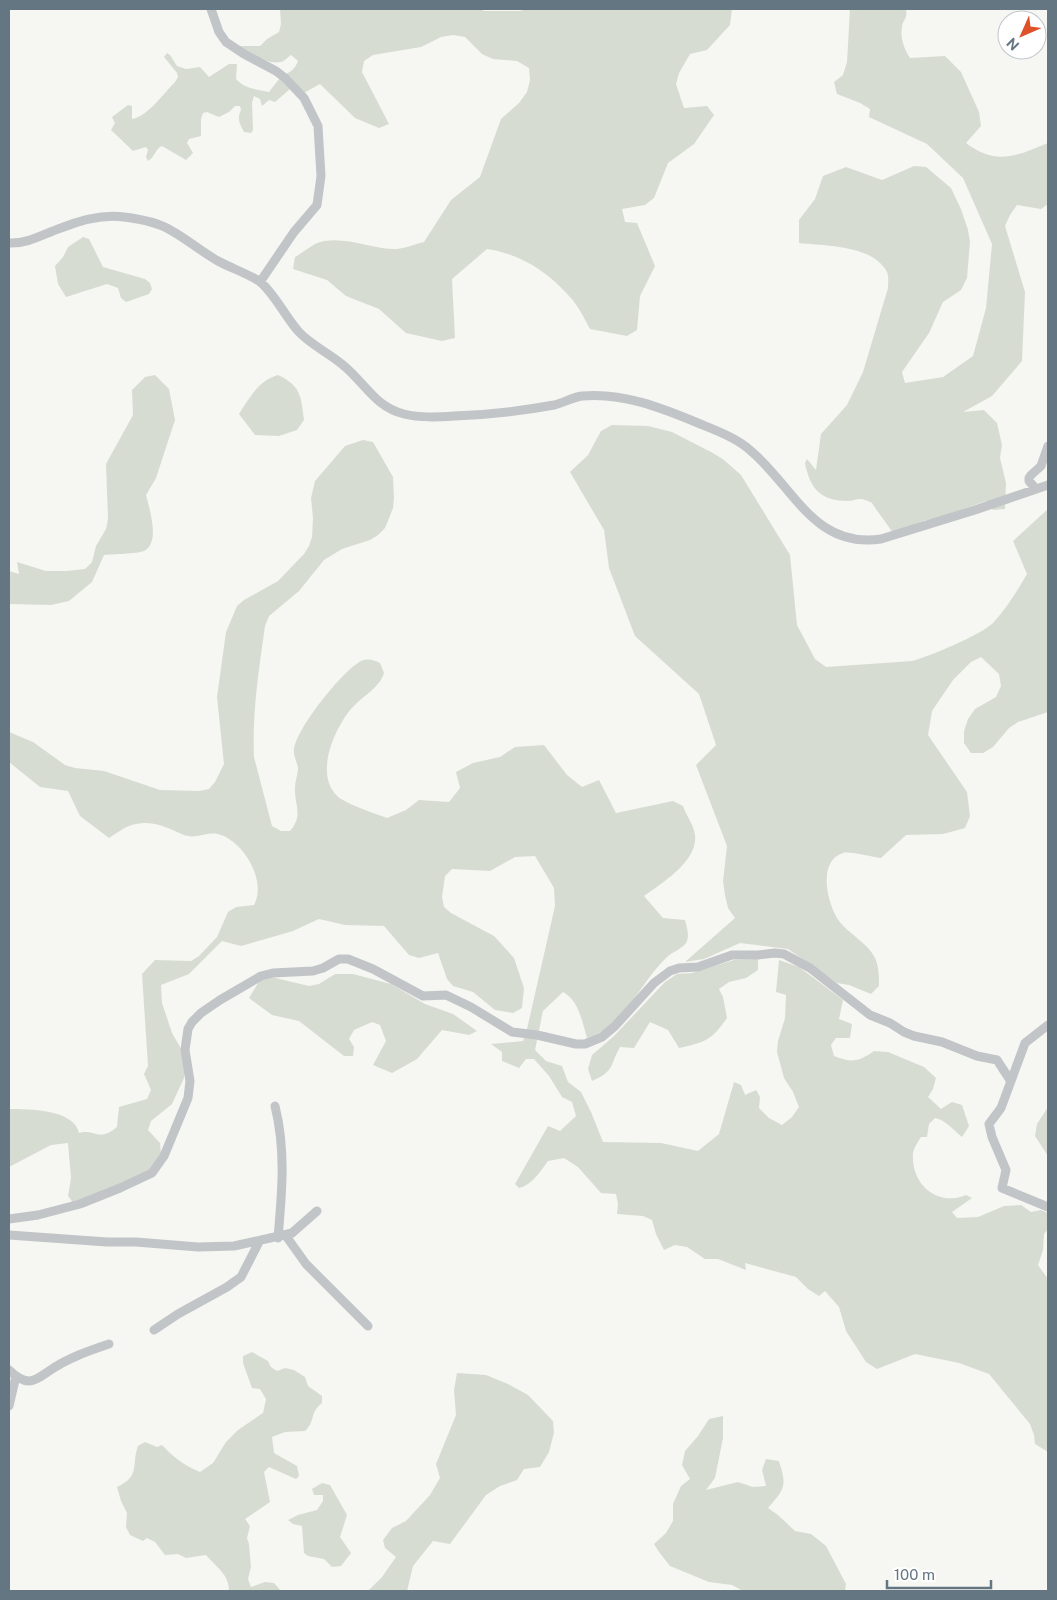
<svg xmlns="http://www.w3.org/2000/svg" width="1057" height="1600" font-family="'Public Sans',sans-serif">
  <rect width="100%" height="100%" fill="#f6f6f2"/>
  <path fill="#d7dcd3" d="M280,9H481L484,11H520L527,9H732L730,25L707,50L690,54L679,73L676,84L684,108L707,106L714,115L694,144L668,163L654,198L645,205L622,209L625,222L637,223L655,266L640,296L637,330L627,336L590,329C584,318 578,305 569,296C547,271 520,254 487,249L452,279L455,338L442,341L406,333L379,309L346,296L327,280L293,269L295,257C302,253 308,248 315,244C340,233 372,250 397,249C406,248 415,244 424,242L451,200L480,177L501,119L519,103L527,92L530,80L529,68L517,61L493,59L482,54L465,37L453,35L441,37L421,47L373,55L364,61L362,72L389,124L379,128L355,118L320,84L304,93L290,89L275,102L269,100L262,106L260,99L254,96L252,103L253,130L251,133L244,132C239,123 237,118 241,110L240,106H235L229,112L219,117L207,112L203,113L201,119V136L189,139L187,143L193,153L186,160L162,146C155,149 155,157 148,161L146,157L148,150L146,147L133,151L111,130L115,123L112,117L128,105L132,106V119C147,117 164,93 175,82L178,77L177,73L164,57L167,53L170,55L177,66L186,69L200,67L209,77L229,64H237L236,79C245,89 256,89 269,92C273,87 276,82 280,78C289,71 293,73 298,61L291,55C288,57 285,61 281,62C267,65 250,53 239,46H260L267,39L279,32L281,24Z
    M850,9H906C908,19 903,19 902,27C900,38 904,49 910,58L945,56L961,72L979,112L981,126L966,143C996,166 1017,156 1048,143V204L1041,209L1017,205L1010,215L1005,226L1025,292L1022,361L992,396L963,412L984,410L997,423L1002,445L1000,458L1006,483L1005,509L993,510L986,501L935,519L926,520L893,533C886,522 878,513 872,503C868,501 864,499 860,499C856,499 852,501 848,501C821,501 810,489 805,463L807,459L816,470L821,434L847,405L863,372L888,288C888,283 889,277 887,272C873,245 826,246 799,243V220L815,199L823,176L846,167L882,180L914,166L926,167L951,188L961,209L968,230L970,242L967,278L961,290L943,302L929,333L902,372L905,383L943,377L973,356L986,308L992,244L963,178L927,144L869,117L870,109L860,103L837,94L834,82L843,75L847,62Z
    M83,237L89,239L103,267L145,279L150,283L152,289L149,294L126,302L121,298L118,288L107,284L66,297L58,284L55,266L63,257L68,247Z
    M155,375L169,389L175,420L156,478L146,495C149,508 161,543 144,551C136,554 113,554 104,555L92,582L69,601L51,605L9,604V571L19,574L17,562L46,571H66L85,569L92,562L96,546L106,529L108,519L106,464L133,415L132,390L145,377Z
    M278,375C301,386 301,396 304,420L297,430L279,436L255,435L239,414C249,398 259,380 278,375Z
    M612,425L648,426L672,432L713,453L724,460L741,475L790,555L797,625L815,659L826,667L912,661C930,656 981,635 993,623C1007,608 1017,591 1027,574L1013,541L1048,509V712L1018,722L1009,728L993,747L983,753H971L964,743V731L968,719L975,709L996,697L1001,686L999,674L981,657L971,662L953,680L932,711L928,735L967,792L970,816L965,828L943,834L906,835L881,858C871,857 851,851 843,853C817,861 827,904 839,921C849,934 866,942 874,956C879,965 879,976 879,986L871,994L849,985L837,983L788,949L740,943L704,959L685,962L735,918L728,908L725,895L723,881L727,846L696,765L716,745L699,694L635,636L609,568L604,530L570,472L588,455L601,431Z
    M363,440L373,442L393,477L394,498L393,508L385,528L378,535L370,540L342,549L324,560L299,591L269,616L265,626C259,669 252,713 254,757L272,826L281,831H290C304,815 294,805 295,787C295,781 298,774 298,768C297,762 293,755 294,749C297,728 342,671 361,661C368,658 373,660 380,663L384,673C379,689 362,696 351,709C334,729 312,779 341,799C352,806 374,813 387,818L406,810L419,800L449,802L460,788L456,772L473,763L500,757L515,747L544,745L567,775L582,787L599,780L616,813L673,801L683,806C686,815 694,825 695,835C698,861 663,882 644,896L663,918L685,920C687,928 690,936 686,943C682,949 672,952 667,957C640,982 625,1027 587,1038C582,1021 579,1001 563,992L543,1011L535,1050L546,1061L562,1066L568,1082L581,1092L591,1112L603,1142L661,1143L698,1151L719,1134L734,1082L741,1085L745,1095L756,1090L760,1097L759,1108L769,1118L782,1125L792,1117L799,1107L793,1092L784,1078L777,1052L778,1041L785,1018L786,995L776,992L779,960L799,967L843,1000L839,1019L852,1024L850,1038H836L831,1045L834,1056C852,1063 858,1062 874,1051L888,1052L924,1067L936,1078L933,1089L928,1097L941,1109L952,1102L962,1105L969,1126L962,1137C952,1129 947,1121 935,1118L929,1124L927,1137H921C918,1142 913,1149 913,1154C911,1185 938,1207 966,1195L972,1198L952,1212L957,1218L978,1217L1004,1206L1021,1205L1031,1212L1041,1210L1048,1213V1229L1044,1234L1043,1250L1038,1265L1048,1279V1452L1035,1444L1034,1435L1030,1424L989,1374L959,1363L915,1354L877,1369L866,1362L846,1331L839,1307L825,1291L819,1296L808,1289L796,1277L745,1263L746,1270L718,1259H705L687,1247L675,1245L664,1250L656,1234L652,1220L643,1216L617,1214L618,1204L616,1194L601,1193L578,1167L564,1158L548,1161C540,1172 532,1185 519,1188L515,1184L548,1126L560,1131L576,1116L572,1102L562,1097L549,1076L534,1059H526L519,1068L502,1061V1052L491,1044L523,1041L527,1029L555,906L554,888L535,856L515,857L490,871L452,869L445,876L442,897L444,907L451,913L494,936L514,958L524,988L522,1008L513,1013L495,1010L473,992L453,986L447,979L438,953L419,958L409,955L384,926L345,925L319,919L293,931L241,946L222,941L189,974L161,985L162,1003L172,1033L187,1059L184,1078L172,1104L151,1121L148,1130L160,1143L162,1163L121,1190L74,1204L68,1196L71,1178L68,1143L51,1145L9,1167V1109C28,1109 74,1109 79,1133C95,1128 98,1143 117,1127L119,1107L147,1099L151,1090L144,1074L148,1066L142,974L155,960L191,961L199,956L217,937L228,912L236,907L254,905C267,881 244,841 218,834C206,832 198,838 188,836C185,836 180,833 177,832C164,826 151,821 136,824C127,825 117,833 109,838L80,816L68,791L40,787L9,762V732L33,742L65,765L75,768L104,771L160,790L199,791L209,789L215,782L224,764L217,697L226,632L237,606L244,600L278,581L304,554L309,546L312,537L313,518L311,498L315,481L345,446Z
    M758,959V970L746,978L729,982L719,989L723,997L727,1018C711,1041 705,1042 679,1048L668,1030L650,1022L634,1048L620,1047C609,1066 616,1070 592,1081L588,1069L592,1055L614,1036L665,982L677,974L692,973L734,960Z
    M335,974H353L391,984L425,1004L453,1014L477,1031L469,1035L442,1030L417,1059L392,1073L373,1065L386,1041L380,1025L372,1022L354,1030L349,1039L354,1047L353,1056H344L299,1021L272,1015L249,998L263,975L309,986L319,984Z
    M1048,1107V1156L1035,1136L1037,1124Z
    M252,1352L268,1361L271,1367L277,1371L285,1368L294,1370L305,1377L308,1386L322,1396V1403C309,1413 316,1421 305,1431L285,1432L272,1437L274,1453L297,1466L299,1476L296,1479L269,1467L264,1472L270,1502L245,1519L250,1526L247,1538L249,1544L251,1567L248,1579L251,1587L265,1582L274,1583L281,1591H229C229,1574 216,1567 206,1555L186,1558L178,1554L165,1555L155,1542L147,1538L143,1541L130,1535L126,1527L127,1513L121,1501L117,1487C141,1476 131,1465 138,1446L145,1442L157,1447L162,1445C173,1457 185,1466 200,1472L213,1463L226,1442L238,1430L263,1413L266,1399L260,1389L252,1388L243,1363V1356Z
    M457,1373L486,1375L508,1384L528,1395L553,1421L554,1433L549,1452L540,1467L524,1469L517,1480L500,1486L486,1495L450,1544L433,1541L413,1566L407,1591H368L382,1577L396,1557L385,1548L383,1540L392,1528L406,1521L430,1495L440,1478L436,1464L456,1415L454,1390Z
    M723,1416V1438L715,1478L706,1490L738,1482L753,1487L766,1486L762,1470L766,1459L779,1461C787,1487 785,1488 768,1508L778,1515L795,1531L811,1534L826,1546L846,1584L845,1591H743L732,1585L709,1582L670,1566L659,1552L654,1544L666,1533L673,1521V1504L681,1486L690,1479L682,1465L685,1451L698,1436L709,1419Z
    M322,1483L330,1485L347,1515L340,1537L351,1553L341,1566L332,1567L324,1559L308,1556L304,1553L302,1526L293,1524L288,1520L298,1515L317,1510L323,1501V1495H314L312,1489Z"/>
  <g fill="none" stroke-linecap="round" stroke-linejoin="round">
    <path stroke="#c1c5c8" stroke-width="9" d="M211,9L219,32L226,42L244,54L276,71L285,78L304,98L318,126L321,176L317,205L294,232L260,282
      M9,243C28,244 43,234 61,228C81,220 103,214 124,217C141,219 158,222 172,231C188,240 202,252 218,261C231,268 246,273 259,281C273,291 286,318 299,332C311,345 329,353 343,365C365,383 375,407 404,414C421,418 438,417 454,416C488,415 521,411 554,405C563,403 573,397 582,396C622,392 662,408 698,423C715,430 737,438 751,451C793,486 814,549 881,539L975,510L1048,485
      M1035,488L1029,481V478L1031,475L1041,466L1048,446
      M1048,1025L1025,1043L1001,1108L989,1124L992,1137L1006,1170L1002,1188L1048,1207
      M275,1106C286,1150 282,1192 278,1238
      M9,1219L38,1215L80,1204L120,1188L152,1173L164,1156L188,1098L190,1081L185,1050L188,1029L192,1022L201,1013L220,1000L261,976L273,973L313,971L323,968L339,959H348L373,969L423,996L446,995L471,1007L512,1032L537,1035L576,1044H585L602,1037L615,1026L654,983L670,971L679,968L698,967L732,955H758L775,953L784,954L810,968L870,1015L890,1023L904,1032L914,1036L942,1042L977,1056L997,1060L1010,1080
      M9,1235L107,1242H136L198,1247L234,1246L292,1233L317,1211
      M286,1236L306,1264L368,1326
      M154,1330L178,1314L227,1287L241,1277L259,1242
      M9,1370C14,1375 21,1381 29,1381C36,1381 43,1375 49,1371C68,1358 88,1351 109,1344
      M9,1406L16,1376"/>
  </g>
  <rect width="1057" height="1600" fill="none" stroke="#657683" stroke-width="20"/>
  <g transform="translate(1022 35) rotate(225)"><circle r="24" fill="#ffffff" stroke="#c1c8cd"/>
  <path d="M0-4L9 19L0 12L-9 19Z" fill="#df5129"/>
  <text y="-8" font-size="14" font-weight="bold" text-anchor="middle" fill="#657683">N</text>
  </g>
  <path d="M887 1580v8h104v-8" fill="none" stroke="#657683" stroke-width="2.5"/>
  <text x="894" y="1580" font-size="15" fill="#657683" stroke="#ffffff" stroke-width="4" paint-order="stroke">100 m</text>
</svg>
